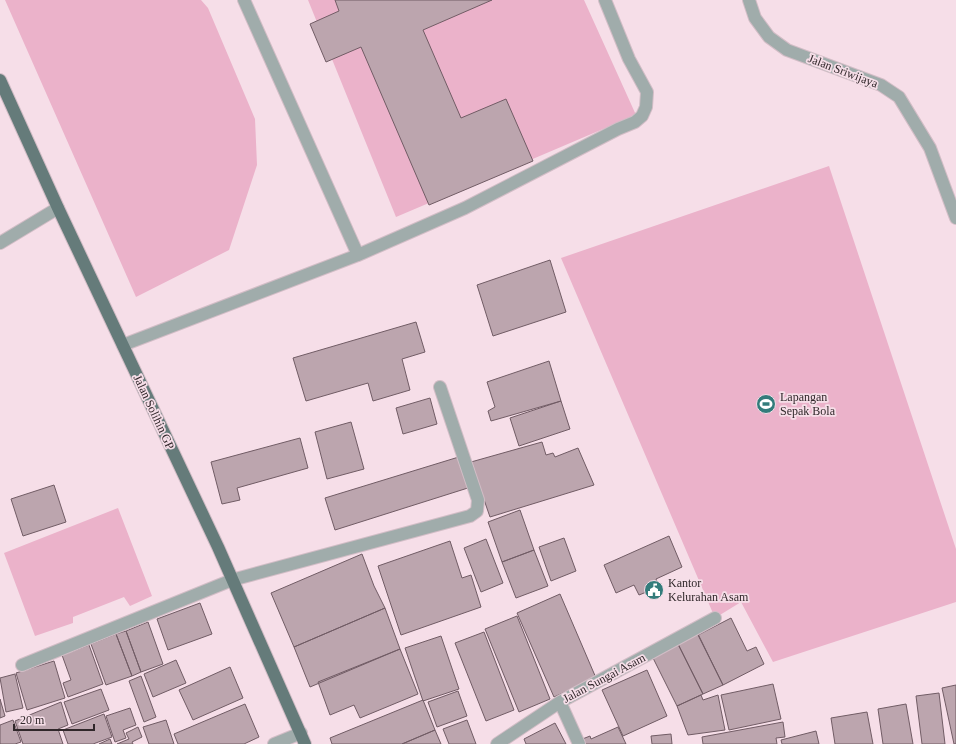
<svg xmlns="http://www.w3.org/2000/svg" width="956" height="744" font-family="'Times New Roman',serif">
  <rect width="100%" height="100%" fill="#f6dee8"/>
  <path fill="#ebb2ca" d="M5,0H201L208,8L255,119L257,165L229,250L136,297Z
    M308,0H584L636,115L396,217Z
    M829,166L956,549V602L773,662L741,602L715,618L561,258Z
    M118,508L152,596L130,606L124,597L73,617V623L35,636L4,553Z"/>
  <path fill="#bca5ae" stroke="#715c65" d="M335,0H492L423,30L461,118L506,99L533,161L429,205L361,47L326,62L310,24L339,11Z
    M550,260L566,312L493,336L477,285Z
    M416,322L425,352L402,359L410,390L373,401L368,383L306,401L293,358Z
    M549,361L561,401L491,421L488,411L495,407L487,382Z
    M430,398L437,424L403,434L396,408Z
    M561,401L570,429L519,446L510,418Z
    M351,422L364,469L327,479L315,432Z
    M300,438L308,468L237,488L240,500L222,504L211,462Z
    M542,442L546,455L553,453L555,457L578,448L594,485L490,517L471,462Z
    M462,456L471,487L335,530L325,498Z
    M54,485L66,522L23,536L11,499Z
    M520,510L534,550L502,562L488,522Z
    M669,536L682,567L656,579L659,587L639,595L634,585L616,593L604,565Z
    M564,538L576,571L551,581L539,547Z
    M486,539L503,583L481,592L464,548Z
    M450,541L462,578L471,575L481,607L401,635L378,566Z
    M534,550L548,586L516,598L502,562Z
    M362,554L374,586L385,608L294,647L271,593Z
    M560,594L596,678L554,697L517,613Z
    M200,603L212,634L168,650L157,619Z
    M385,608L400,649L310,687L294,647Z
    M517,616L550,699L519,712L485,629Z
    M731,618L747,651L756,647L764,664L723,685L698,635Z
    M148,622L163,664L141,672L126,631Z
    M126,631L141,672L132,676L116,634Z
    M484,632L514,710L486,721L455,643Z
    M116,634L132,676L106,685L91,644Z
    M698,634L723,685L703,694L678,644Z
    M441,636L459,689L423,701L405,648Z
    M678,644L703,694L677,706L653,658Z
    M89,645L103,684L68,697L63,683L71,680L62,655Z
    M400,649L418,694L360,718L354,705L330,715L318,682Z
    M176,660L186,683L153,697L144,674Z
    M54,661L65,698L27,710L16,673Z
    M230,667L243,698L193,720L179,690Z
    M647,670L667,716L623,736L602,690Z
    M15,674L23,708L6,712L0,678Z
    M141,676L156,717L144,722L129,681Z
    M773,684L781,719L729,730L721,695Z
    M956,685V744H954L942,688Z
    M101,689L109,710L72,724L64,702Z
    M458,691L467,716L437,727L428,702Z
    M939,693L945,744H922L916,696Z
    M701,695L703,700L718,695L725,730L688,735L677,706Z
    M0,699L5,716L0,718Z
    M423,700L435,730L402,744H332L330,738Z
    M61,702L68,725L58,729L63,744H23L15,721Z
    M245,704L259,737L244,744H178L174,734Z
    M906,704L913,744H883L878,709Z
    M130,708L136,725L123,730L126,738L115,742L106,716Z
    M867,712L873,744H835L831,718Z
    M104,714L112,737L93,744H68L63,730Z
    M13,720L21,742L15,744H0V725Z
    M166,720L174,744H149L143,727Z
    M467,720L476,744H449L443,729Z
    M783,722L785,737L776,738L777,744H703L702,737Z
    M555,723L566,744H526L524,739Z
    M138,727L142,737L132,742L133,744H117L129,739L126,733Z
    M618,727L626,744H582L580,740L590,736L591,739Z
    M435,730L441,744H402Z
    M816,731L819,744H782L781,740Z
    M671,734L672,744H652L651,736Z
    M110,739L112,744H99Z"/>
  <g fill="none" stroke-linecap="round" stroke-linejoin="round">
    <defs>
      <path id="minor" d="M244,0L358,255
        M749,0L755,18L769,37L787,50L881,85L899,97L930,148L956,218
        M0,243L58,208
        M123,345L358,255L465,208L618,129L635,122L642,116L646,107L647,92L629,59L605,0
        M22,665L232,580L470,516L477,511L478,500L440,387
        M560,702L579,744
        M274,744L301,733
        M497,744L560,702L715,618"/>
      <path id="major" d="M0,80L58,208L218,547L305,744"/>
    </defs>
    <use href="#minor" stroke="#d2bdc6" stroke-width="14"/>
    <use href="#major" stroke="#d2bdc6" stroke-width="14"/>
    <use href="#minor" stroke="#a0acab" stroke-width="12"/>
    <use href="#major" stroke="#657b7a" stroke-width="12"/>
  </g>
  <defs>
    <symbol id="stadium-disc" viewBox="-11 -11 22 22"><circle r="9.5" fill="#337c7b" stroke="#f6dee8"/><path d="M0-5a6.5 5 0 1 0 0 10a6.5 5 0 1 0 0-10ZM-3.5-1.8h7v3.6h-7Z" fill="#fff"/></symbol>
    <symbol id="civic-disc" viewBox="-11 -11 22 22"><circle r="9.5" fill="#337c7b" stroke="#f6dee8"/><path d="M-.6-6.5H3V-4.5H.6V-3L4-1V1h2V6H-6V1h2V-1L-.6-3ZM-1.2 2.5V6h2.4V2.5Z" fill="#fff"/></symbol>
  </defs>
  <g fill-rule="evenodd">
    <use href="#stadium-disc" x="755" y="393" width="22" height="22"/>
    <use href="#civic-disc" x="643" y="579" width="22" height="22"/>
  </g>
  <g text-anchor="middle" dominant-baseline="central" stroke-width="3.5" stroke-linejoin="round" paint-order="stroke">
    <g font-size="12" fill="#30272a" stroke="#f6dee8">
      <text transform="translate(843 71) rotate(21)">Jalan Sriwijaya</text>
      <text transform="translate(154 412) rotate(65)">Jalan Solihin GP</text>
      <text transform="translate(604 678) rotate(-28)">Jalan Sungai Asam</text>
    </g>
    <g font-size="12" fill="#30272a" stroke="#f6dee8" text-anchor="start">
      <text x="780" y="397">Lapangan<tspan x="780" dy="14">Sepak Bola</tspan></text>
      <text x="668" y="583">Kantor<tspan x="668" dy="14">Kelurahan Asam</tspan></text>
    </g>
  </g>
  <path d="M14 724v6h80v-6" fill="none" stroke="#30272a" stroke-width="2"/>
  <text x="20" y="724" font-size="12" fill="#30272a" stroke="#f6dee8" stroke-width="3" paint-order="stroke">20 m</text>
</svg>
